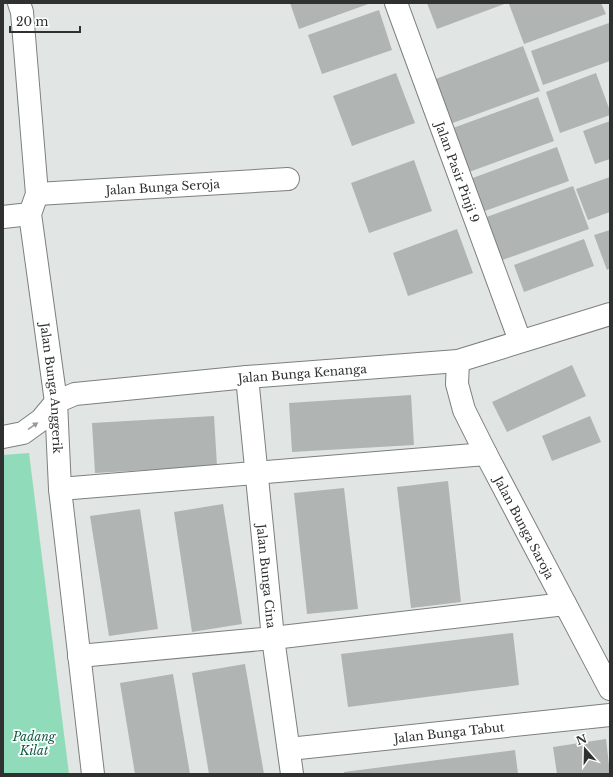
<svg xmlns="http://www.w3.org/2000/svg" width="613" height="777" font-family="'Libre Baskerville',serif">
  <rect width="100%" height="100%" fill="#e1e5e3"/>
  <path fill="#90dcba" d="M29,453L69,774H3V455Z"/>
  <path fill="#b0b4b2" d="M290,3H371L299,29Z
    M427,3H507L437,29Z
    M512,3H601L606,14L524,44L509,4Z
    M379,10L392,50L322,74L308,35Z
    M609,23L610,61L543,85L531,51Z
    M523,46L540,91L450,124L433,80Z
    M396,73L415,123L352,146L333,96Z
    M596,73L610,111V115L560,133L546,92Z
    M538,97L554,141L469,172L453,128Z
    M610,121V159L595,164L583,131Z
    M557,147L569,181L482,212L470,179Z
    M414,160L432,211L369,233L351,183Z
    M610,177V212L588,220L576,189Z
    M573,186L589,229L497,262L481,219Z
    M457,229L473,273L408,296L393,253Z
    M610,230V268L607,270L594,235Z
    M584,239L594,266L524,292L514,265Z
    M572,365L586,396L507,432L492,402Z
    M411,395L414,445L292,452L289,403Z
    M214,416L217,466L95,473L92,423Z
    M590,416L601,442L552,461L542,436Z
    M448,481L461,602L411,608L397,487Z
    M344,488L358,609L307,614L294,493Z
    M223,504L242,624L192,632L174,512Z
    M140,509L158,629L109,636L90,516Z
    M513,633L519,685L348,707L341,654Z
    M245,664L264,774H209L192,673Z
    M173,674L190,774H135L120,683Z
    M606,739L610,774H557L553,747Z
    M515,750L518,774H344V772Z"/>
  <g fill="none" stroke-linecap="round" stroke-linejoin="round">
    <defs>
      <g id="minor">
        <path id="s1" d="M19,3L22,12L37,194L30,214L56,402L60,489L93,774"/>
        <path id="s2" d="M396,3L520,341"/>
        <path id="s3" d="M37,194L288,179"/>
        <path d="M3,217L30,214"/>
        <path id="s4" d="M458,361L457,384L464,410L486,454L610,689"/>
        <path id="s5" d="M247,377L273,638L292,774"/>
        <path id="s6" d="M3,437L23,433L41,420L56,402L75,394L247,377L458,361L610,314"/>
        <path d="M60,489L486,454"/>
        <path d="M79,656L273,638L565,604"/>
        <path id="s7" d="M289,749L610,715"/>
      </g>
    </defs>
    <use href="#minor" stroke="#7b807d" stroke-width="24"/>
    <use href="#minor" stroke="#fff" stroke-width="22"/>
  </g>
  <defs><path id="oneway-solid" d="M-6-.8H1V-3.2L6.5 0L1 3.2V.8H-6Z"/></defs>
  <use fill="#979898" href="#oneway-solid" transform="translate(33 426) rotate(-34)"/>
  <g text-anchor="middle" dominant-baseline="central" stroke-width="3.5" stroke-linejoin="round" paint-order="stroke">
    <g font-size="12" fill="#2f3030" stroke="#fff">
      <text stroke="none"><textPath href="#s2" startOffset="180">Jalan Pasir Pinji 9</textPath></text>
      <text stroke="none"><textPath href="#s3" startOffset="126">Jalan Bunga Seroja</textPath></text>
      <text stroke="none"><textPath href="#s6" startOffset="315">Jalan Bunga Kenanga</textPath></text>
      <text stroke="none"><textPath href="#s1" startOffset="389">Jalan Bunga Anggerik</textPath></text>
      <text stroke="none"><textPath href="#s4" startOffset="182">Jalan Bunga Saroja</textPath></text>
      <text stroke="none"><textPath href="#s5" startOffset="200">Jalan Bunga Cina</textPath></text>
      <text stroke="none"><textPath href="#s7" startOffset="161">Jalan Bunga Tabut</textPath></text>
    </g>
    <g font-size="12" font-style="italic" fill="#0f5a40" stroke="#fff">
      <text x="34" y="736">Padang<tspan x="34" dy="14">Kilat</tspan></text>
    </g>
  </g>
  <rect width="613" height="777" fill="none" stroke="#2f3030" stroke-width="8"/>
  <g transform="translate(585 749) rotate(340)" stroke="#ffffff" stroke-width="3" paint-order="stroke">
  <path d="M0-3L7 15L0 10L-7 15Z" fill="#2f3030"/>
  <text y="-6" font-size="11" font-weight="bold" text-anchor="middle" fill="#2f3030">N</text>
  </g>
  <path d="M10 26v6h70v-6" fill="none" stroke="#2f3030" stroke-width="2"/>
  <text x="16" y="26" font-size="12" fill="#2f3030" stroke="#ffffff" stroke-width="3" paint-order="stroke">20 m</text>
</svg>
